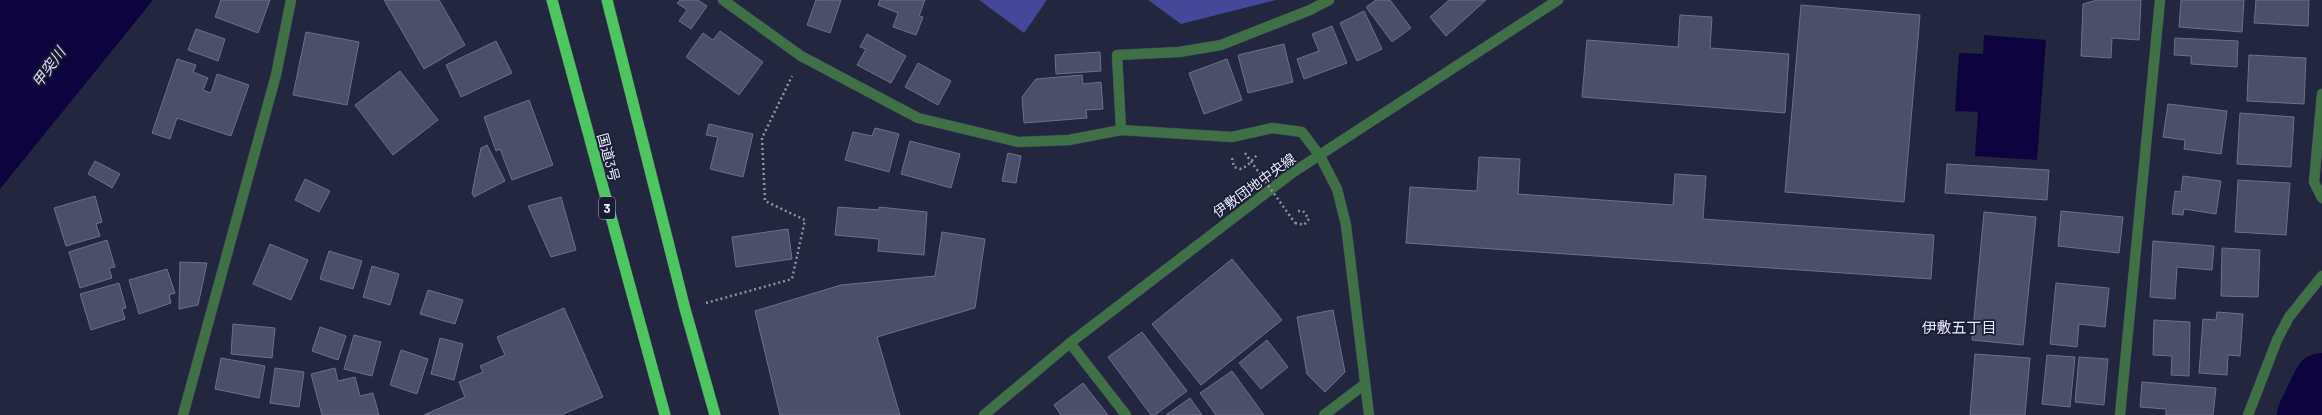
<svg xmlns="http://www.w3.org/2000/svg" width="2322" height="415" font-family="Barlow,'Noto Sans JP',sans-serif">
  <rect width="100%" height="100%" fill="#23263f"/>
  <path fill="#454798" d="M979,0H1047L1024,33Z
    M1148,0H1276L1181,24Z"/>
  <path fill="#0d033e" d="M0,0H153L0,189Z
    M1984,35L2046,40L2037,160L1975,156L1978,112L1955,111L1959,53L1983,54Z"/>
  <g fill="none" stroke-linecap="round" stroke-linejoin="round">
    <path stroke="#0d033e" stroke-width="58" d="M2306,415L2322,382"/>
  </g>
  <path fill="#4b4f6a" stroke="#6c708d" d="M221,0H270L258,33L215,17Z
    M384,0H439L465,45L424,69Z
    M680,0H698L707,6L691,29L679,21L687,10L677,3Z
    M816,0H841L830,33L807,25Z
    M880,0H925L919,16L923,17L916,35L893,27L898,13L878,5Z
    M1376,0H1390L1411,28L1392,42L1366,7Z
    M1449,0H1486L1446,36L1430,17Z
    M2097,0H2141L2139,40L2112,38L2111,58L2081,56L2083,4Z
    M2181,0H2244L2242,32L2179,27Z
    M2256,0H2309L2308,26L2254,23Z
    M1801,5L1920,15L1904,202L1785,192Z
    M1364,11L1382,49L1357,61L1340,23Z
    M1680,15L1712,17L1710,48L1789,54L1785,113L1582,97L1587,40L1678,47Z
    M1332,26L1347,63L1304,79L1297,59L1319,51L1312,34Z
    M196,29L225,39L218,61L188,50Z
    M720,31L763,62L739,95L686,57L703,33L713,40Z
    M306,32L359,42L347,105L293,95Z
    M867,34L906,56L891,83L857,65L866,49L860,47Z
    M2175,38L2238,41L2237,67L2191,64V56L2174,55Z
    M496,41L512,73L461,97L446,65Z
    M1284,44L1293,82L1248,93L1238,55Z
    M1100,52L1101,71L1056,74L1055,55Z
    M2249,55L2306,58L2304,104L2247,101Z
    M177,59L196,65L193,72L208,78L203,90L211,93L217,74L249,85L231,136L177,118L170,139L152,133Z
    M1227,59L1242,100L1204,114L1189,73Z
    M918,63L951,81L938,105L905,87Z
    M400,71L438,120L393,155L355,105Z
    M1082,75L1083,84L1101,82L1103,109L1086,110L1087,118L1024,123L1022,97L1036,79Z
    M529,100L553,165L512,180L500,149L496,151L484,117Z
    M2168,104L2227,111L2221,154L2184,149L2185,140L2163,137Z
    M2240,113L2294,117L2291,167L2237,164Z
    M709,124L753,134L743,177L710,169L718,137L706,135Z
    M875,128L899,134L889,172L845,160L853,132L872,136Z
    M910,141L960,154L951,188L901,174Z
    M487,145L505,181L474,197L472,193L481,148Z
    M1008,153L1021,156L1016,183L1002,181Z
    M1479,157L1520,159L1518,194L1673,205L1675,174L1706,176L1703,219L1934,235L1931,279L1406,243L1410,187L1477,191Z
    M95,161L120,174L112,188L88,174Z
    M1947,164L2049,170L2047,200L1945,193Z
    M2183,176L2221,181L2216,214L2184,209L2183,215L2172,214L2175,191L2181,192Z
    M305,179L330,191L319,212L295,200Z
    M2238,180L2290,183L2286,235L2235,232Z
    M95,196L102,222L96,224L100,236L66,246L54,208Z
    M561,197L576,250L551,257L528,206Z
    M838,207L879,210V207L927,212L924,255L878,251L879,239L835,235Z
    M2061,211L2123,217L2119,253L2058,246Z
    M1984,212L2036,217L2023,345L1972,340Z
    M788,229L792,259L736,267L732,237Z
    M942,232L985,239L975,308L877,337L900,415H780L755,311L841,285L935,276Z
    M107,240L115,267L109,268L112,278L80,288L69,252Z
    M2153,241L2214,246L2212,270L2177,267L2175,299L2150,297Z
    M270,244L308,260L291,300L253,284Z
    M2222,248L2260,250L2258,297L2221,296Z
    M329,251L362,261L353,289L320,279Z
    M1232,259L1282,320L1201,385L1152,324Z
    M180,262L207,263L198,305L179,309Z
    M372,266L399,274L390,305L363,297Z
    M167,269L175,293L169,295L171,303L139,314L129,280Z
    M119,283L126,308L122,309L125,319L91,330L80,294Z
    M2056,283L2109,288L2105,327L2079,324L2077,347L2050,344Z
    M428,290L463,300L455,324L420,314Z
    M564,308L603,397L561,415H424L465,397L459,382L483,372L480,366L505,355L497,337Z
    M1333,310L1345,372L1325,392L1307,374L1297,317Z
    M2217,312L2243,314L2240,356L2228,355L2227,375L2199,373L2203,319L2216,320Z
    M2154,320L2190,322L2189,376L2171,375L2172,356L2153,355Z
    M233,324L275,328L272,358L231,354Z
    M320,327L346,336L338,360L312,351Z
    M1142,332L1187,391L1155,415H1151L1108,357Z
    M354,335L381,342L372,376L344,369Z
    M440,338L463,344L454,380L431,374Z
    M1267,340L1288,367L1261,389L1239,363Z
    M401,350L428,359L417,394L390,385Z
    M1975,354L2030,358L2025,415H1970Z
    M2047,355L2075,357L2070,407L2042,404Z
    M2079,357L2108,359L2104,405L2075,402Z
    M221,358L265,366L259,398L215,389Z
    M275,368L304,372L299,407L270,403Z
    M335,368L338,381L355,377L360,396L373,393L379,415H322L311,374Z
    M1232,371L1264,415H1216L1200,393Z
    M2142,382L2216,388L2213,415H2166V409L2140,407Z
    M1083,383L1108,415H1061L1054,405Z
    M1190,398L1202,415H1166Z"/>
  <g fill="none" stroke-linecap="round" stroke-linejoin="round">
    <defs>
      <path id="minor" d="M723,0L801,56L918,118L1018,142L1069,140L1121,130L1232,137L1272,128L1302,132L1320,156L1337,189L1346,225L1369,415
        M2322,94L2314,182L2322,198
        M1121,130L1117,55L1179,52L1221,45L1310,10L1329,0
        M1070,343L1126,415
        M183,415L276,75L291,0
        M1324,415L1365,384
        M2120,415L2160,0"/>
      <path id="tertiary" d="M984,415L1070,343L1292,173L1558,0
        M2248,415L2277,340L2289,317L2322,276"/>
      <path id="trunk" d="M552,0L665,415
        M607,0L685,309L715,415"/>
    </defs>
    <use href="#minor" stroke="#3f425a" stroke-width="11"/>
    <use href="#tertiary" stroke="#3f425a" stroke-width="11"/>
    <use href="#trunk" stroke="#3f425a" stroke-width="12"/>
    <path stroke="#8f91a6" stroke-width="2.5" stroke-dasharray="2 3" stroke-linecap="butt" d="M1232,158L1234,167L1240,169L1247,166L1257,155
      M1295,223L1304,225L1309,219L1303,211H1298
      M706,303L792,279L805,220L765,201L762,138L792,76"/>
    <use href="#minor" stroke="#407045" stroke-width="10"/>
    <use href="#tertiary" stroke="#407045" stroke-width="10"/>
    <use href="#trunk" stroke="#4ec560" stroke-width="11"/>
    <path stroke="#8f91a6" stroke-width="2.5" stroke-dasharray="2 3" stroke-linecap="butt" d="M1245,153L1295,223"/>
  </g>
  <g text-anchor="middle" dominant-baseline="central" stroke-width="3.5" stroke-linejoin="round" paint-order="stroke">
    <rect fill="#1a1c34" stroke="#acaec1" stroke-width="1" x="599" y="197" width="16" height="22" rx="3"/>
    <g font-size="13" font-weight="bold" fill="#eaecfd">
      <text x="607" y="208">3</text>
    </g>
    <g font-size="14" fill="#eaecfd" stroke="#1a1c34">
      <text transform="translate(609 157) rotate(75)">国道3号</text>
      <text transform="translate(1254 185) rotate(-36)">伊敷団地中央線</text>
    </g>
    <g font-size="15" font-style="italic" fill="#d7dbf2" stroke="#1a1c34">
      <text transform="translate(48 67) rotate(-54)">甲突川</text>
    </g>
    <g font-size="15" fill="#eaecfd" stroke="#1a1c34">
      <text x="1959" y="327">伊敷五丁目</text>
    </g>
  </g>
</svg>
